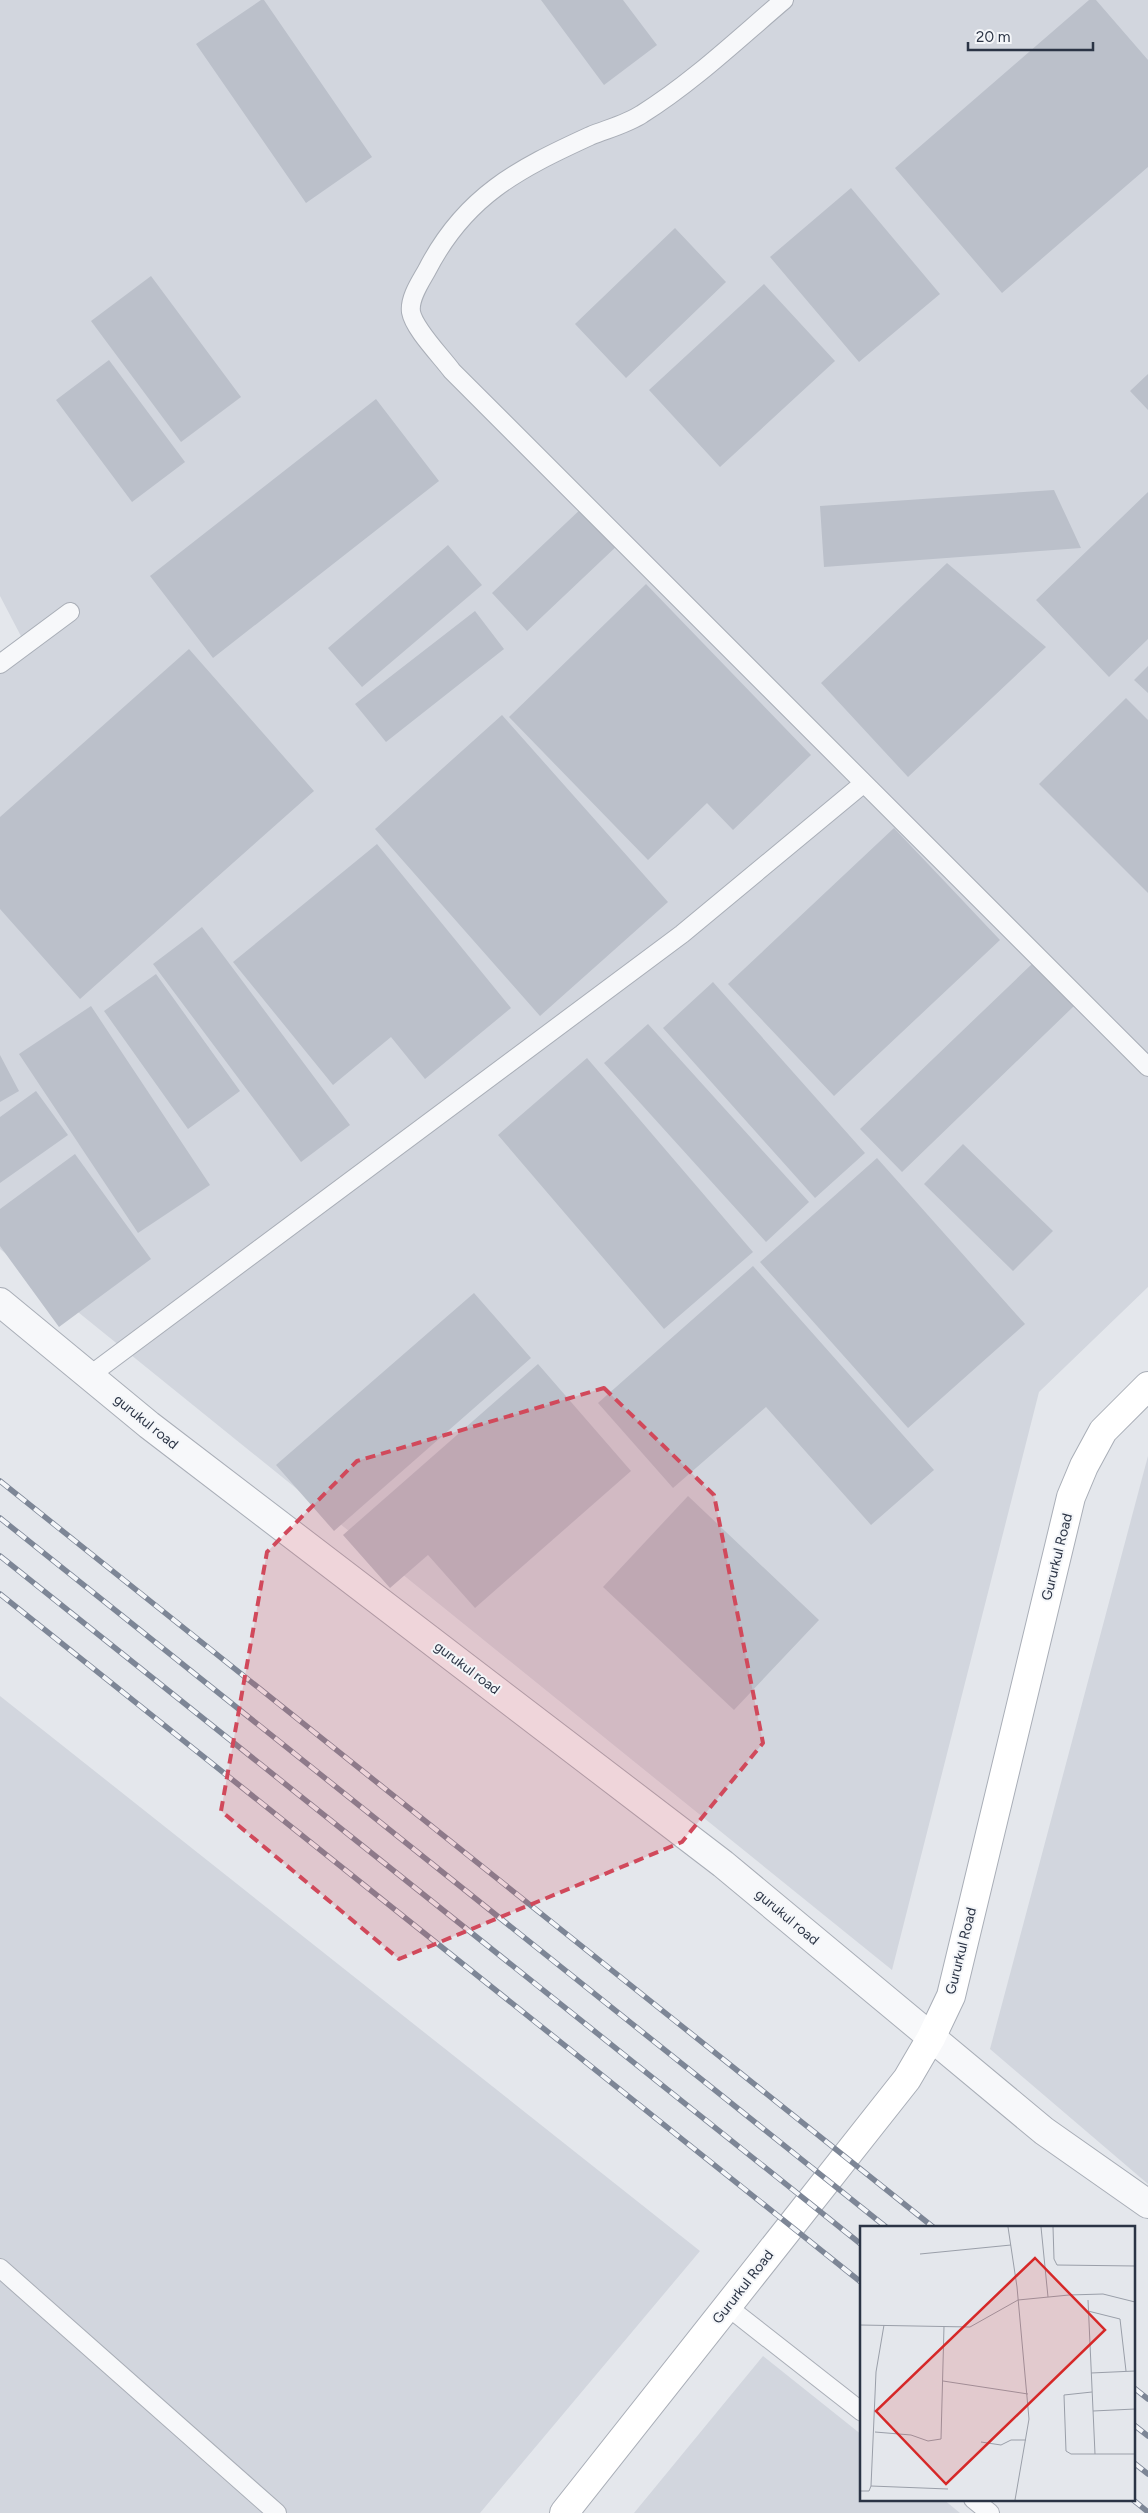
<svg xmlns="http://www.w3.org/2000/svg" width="1148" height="2513" font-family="Figtree,sans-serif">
  <rect width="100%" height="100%" fill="#e4e7ec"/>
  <path fill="#d2d6de" d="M0,0H1148V1287L1039,1392L892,1970L0,1249V667L23,640L0,596Z
    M1148,1456V2184L990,2049Z
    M0,1696L700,2251L480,2513H0Z
    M763,2356L862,2435V2499H943L960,2513H634Z"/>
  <path fill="#bbc0ca" d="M261,0H264L372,157L306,203L196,44Z
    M541,0H623L657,45L604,85Z
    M1089,0H1096L1148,60V167L1002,293L895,168Z
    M851,188L940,294L859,362L770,257Z
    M675,228L726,282L626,378L575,324Z
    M151,276L241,397L181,442L91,321Z
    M764,284L835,361L720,467L649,390Z
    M109,360L185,462L132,502L56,400Z
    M1148,374V410L1130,391Z
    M376,399L439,481L213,658L150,576Z
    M1054,490L1081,548L824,567L820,506Z
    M1148,492V639L1109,677L1036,600Z
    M584,506L620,543L527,631L492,593Z
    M448,545L482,585L362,687L328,648Z
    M947,563L1046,647L908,777L821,683Z
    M646,584L811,755L733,830L707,803L648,860L509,717Z
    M475,611L504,649L386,742L355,704Z
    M189,649L314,791L80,999L0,909V817Z
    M1148,666V693L1134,680Z
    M1126,698L1148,720V893L1039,784Z
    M502,715L668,902L540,1016L375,829Z
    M894,828L1000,940L834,1096L728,984Z
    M377,844L511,1008L425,1079L391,1037L333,1085L233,962Z
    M202,927L350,1125L301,1162L153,964Z
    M1033,963L1074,1006L902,1172L860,1129Z
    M156,974L240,1091L188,1129L104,1011Z
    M713,982L865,1153L815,1198L663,1028Z
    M91,1006L210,1185L138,1233L19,1054Z
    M648,1024L809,1202L766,1242L604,1063Z
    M0,1055L19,1091L0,1102Z
    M587,1058L753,1252L664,1329L498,1135Z
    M36,1091L68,1135L0,1183V1117Z
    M963,1144L1053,1231L1013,1271L924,1184Z
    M75,1154L151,1259L59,1327L0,1246V1209Z
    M877,1158L1025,1324L908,1428L760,1262Z
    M753,1266L934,1470L871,1525L766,1407L673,1488L598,1403Z
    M474,1293L531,1358L334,1531L276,1465Z
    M538,1364L631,1471L475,1608L428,1555L390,1588L343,1535Z
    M688,1496L819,1620L734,1710L603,1587Z"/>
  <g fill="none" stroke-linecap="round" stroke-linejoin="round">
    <defs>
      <path id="lane" d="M784,0C738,39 693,82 642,114C627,124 607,129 590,136C518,169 465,196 427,270C421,281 409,298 411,312C414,329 441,356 452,371L1148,1067
        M0,664L70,612
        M89,1376L682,934L864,783
        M0,2268L277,2513
        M728,2307L862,2412
        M973,2499L990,2513"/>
      <path id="street" d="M0,1302L149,1425L723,1864L1044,2131L1148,2204"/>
      <path id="secondary" d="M564,2513L907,2079L931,2038L951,1996L1071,1497L1084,1466L1103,1431L1148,1386"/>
    </defs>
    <use href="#lane" stroke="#a9aeb7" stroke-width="20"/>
    <use href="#street" stroke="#a9aeb7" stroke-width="30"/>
    <use href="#secondary" stroke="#a9aeb7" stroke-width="30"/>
    <use href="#lane" stroke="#f7f8fa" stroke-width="18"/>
    <use href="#street" stroke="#f7f8fa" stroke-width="28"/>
    <use href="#secondary" stroke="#fff" stroke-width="28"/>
    <defs>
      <path id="rail" d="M0,1481L933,2227
        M0,1518L886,2227
        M0,1556L862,2245
        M0,1594L862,2283
        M1134,2388L1148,2399
        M1134,2425L1148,2436
        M1134,2463L1148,2474
        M1132,2499L1148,2512"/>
    </defs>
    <use href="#rail" stroke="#7d8696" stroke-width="5.5"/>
    <use href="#rail" stroke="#f4f6f9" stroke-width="4" stroke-dasharray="11" stroke-linecap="butt"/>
  </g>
  <path fill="#d1495b" fill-opacity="0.2" stroke="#d1495b" stroke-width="4" stroke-dasharray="10 6" stroke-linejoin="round" d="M604,1388L714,1495L763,1743L682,1842L399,1959L221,1811L267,1552L357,1461Z"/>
  <g text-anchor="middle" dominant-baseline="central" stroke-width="4" stroke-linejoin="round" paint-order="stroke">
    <g font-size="14" fill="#2b3445" stroke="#f4f6f9">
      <text transform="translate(146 1422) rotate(39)">gurukul road</text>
      <text transform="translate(1057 1557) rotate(-76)">Gururkul Road</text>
      <text transform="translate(467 1668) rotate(37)">gurukul road</text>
      <text transform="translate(787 1917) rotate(40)">gurukul road</text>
      <text transform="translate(961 1951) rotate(-76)">Gururkul Road</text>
      <text transform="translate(743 2287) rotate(-52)">Gururkul Road</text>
    </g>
  </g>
  <g transform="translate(860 2226)">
    <rect width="275" height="275" fill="#e4e7ec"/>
    <path fill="none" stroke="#9a9fa9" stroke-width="1" d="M148,1L157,61L169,193L155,274M181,1L188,71M193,1L194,33L197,39L275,40M60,28L151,19M228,74L235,228M228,85L260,93L266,145M0,99L110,101L158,74L209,69L243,68L275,76M231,147L275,145M83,155L168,168M232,166L204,169L206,225L211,228H275M233,185L275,183M15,206L51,209L68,215L81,213L84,100M121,216L141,219L151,214H166M11,260L88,263M0,265H9L11,260L16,146L24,99"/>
    <path fill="#d62828" fill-opacity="0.15" stroke="#d62828" stroke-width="2.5" d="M175,32L245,104L86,258L16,185Z"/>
    <rect width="275" height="275" fill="none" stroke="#2b3445" stroke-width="2.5"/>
  </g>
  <path d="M968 42v8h125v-8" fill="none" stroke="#2b3445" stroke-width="2.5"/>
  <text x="976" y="42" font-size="15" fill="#2b3445" stroke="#f4f6f9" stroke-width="4" paint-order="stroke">20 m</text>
</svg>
